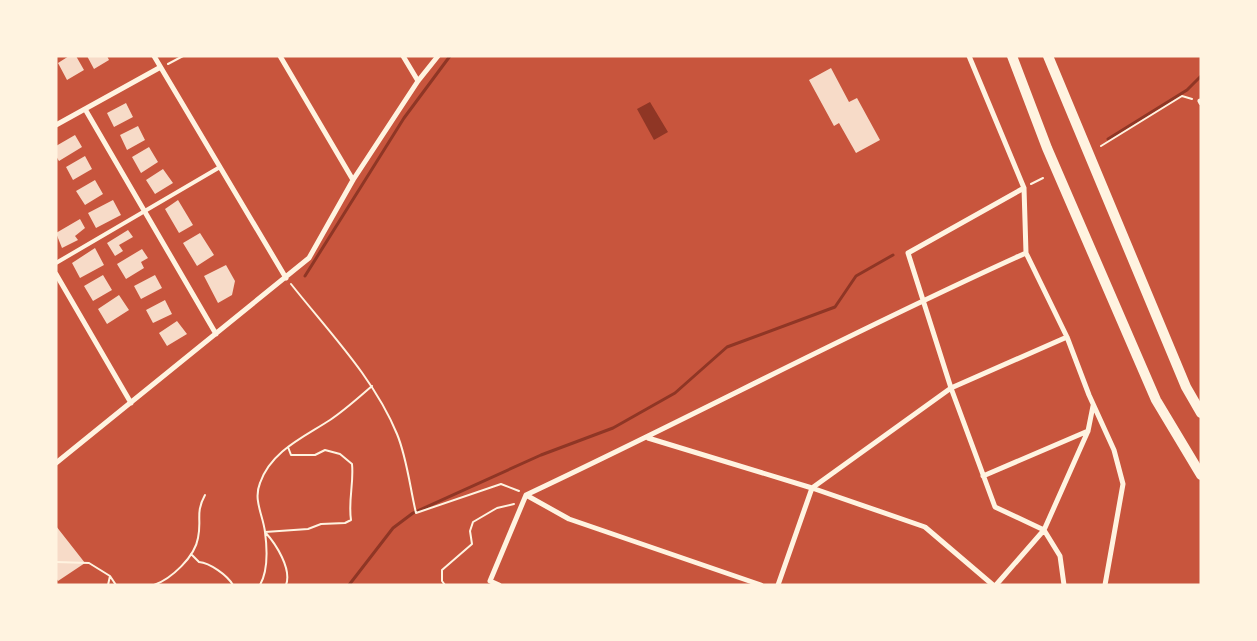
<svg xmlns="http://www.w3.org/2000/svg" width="1257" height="641" font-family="Signika,sans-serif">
  <rect width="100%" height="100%" fill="#c8553d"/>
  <path fill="#8f3625" d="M650,102L668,132L654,140L637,109Z"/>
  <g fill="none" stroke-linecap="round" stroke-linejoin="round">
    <path stroke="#8f3625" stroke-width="3" d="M1108,139L1187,90L1201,76
      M305,276L404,118L450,56
      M349,585L393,528L413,513L541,455L613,428L675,393L727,347L835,307L856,276L893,255"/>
  </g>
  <path fill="#f7dbc8" d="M69,56H76L84,70L67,80L58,63Z
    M87,56H107L109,60L94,69Z
    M831,68L849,102L857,98L880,140L856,153L839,123L834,126L809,80Z
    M126,103L133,117L114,127L107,113Z
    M138,126L145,140L127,150L120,135Z
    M75,135L82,147L59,161L56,156V146Z
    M149,147L158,162L141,173L132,157Z
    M85,156L92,169L73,180L66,167Z
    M163,169L173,183L155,194L146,180Z
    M95,180L103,194L85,205L76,191Z
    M113,200L121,215L96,228L88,213Z
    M178,200L193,225L179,233L165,209Z
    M80,219L85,228L75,236L78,240L62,248L56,233Z
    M128,230L133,237L119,245L123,251L115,256L107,243Z
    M200,233L214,255L197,266L183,243Z
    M95,248L104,265L80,278L72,263Z
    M142,249L148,258L141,262L144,268L126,279L117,264Z
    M226,265L235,281L232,295L218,303L204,276Z
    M103,275L112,290L93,301L84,286Z
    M155,275L162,288L141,299L134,286Z
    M119,295L129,310L107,324L98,309Z
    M165,300L172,314L153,323L146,310Z
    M177,321L187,334L167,346L159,333Z
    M56,526L85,563L58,581L56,578Z"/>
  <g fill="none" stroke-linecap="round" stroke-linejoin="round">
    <path stroke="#fff3e0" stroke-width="2" d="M168,64L183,56
      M1101,146L1182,96L1192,99
      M1031,184L1043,178
      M291,284C329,332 374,378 397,434C407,458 410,488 416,513L501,484L519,491
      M265,532L308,529L321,524L345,523L351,520C348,500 354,484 352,464L340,454L325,450L315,455H291L288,447
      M265,532C276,544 292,569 286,585
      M191,554L199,562C210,563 227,575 233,585
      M56,562L89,563L110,576L108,585
      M110,576L116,585
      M154,585C171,579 195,557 198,538C202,520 195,513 205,495
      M260,585C268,571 267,547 265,532C263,515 253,500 260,483C271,451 304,437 330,420C345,410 358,398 372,386
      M445,585L442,581V570L472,544L470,531L473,522L497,508L514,504"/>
    <path stroke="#fff3e0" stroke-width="4" d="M56,263L220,167"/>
    <path stroke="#fff3e0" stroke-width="5" d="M154,56L286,278
      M280,56L353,180
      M403,56L418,81
      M969,56L1024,188L1026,253L1067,337L1089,395L1114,450L1123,484L1105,585
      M1200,101L1201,103
      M85,109L216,334
      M56,125L159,68
      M1024,188L908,253L951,388L995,507L1044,530L1060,556L1064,585
      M56,274L131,403
      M648,438L812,488L925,527L993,585
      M56,463L309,258L353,180L418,81L438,56
      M983,476L1088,431
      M526,495L569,519L761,585
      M499,585L490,581L526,495C694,416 857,329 1026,253
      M778,585L812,488L951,388L1067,337
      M996,585L1044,530L1088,431L1093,406"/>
    <path stroke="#fff3e0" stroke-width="10" d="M1012,56L1047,148L1156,400L1201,475
      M1048,56L1186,387L1201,413"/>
  </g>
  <rect width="1257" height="641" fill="none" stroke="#fff3e0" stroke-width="115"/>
</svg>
